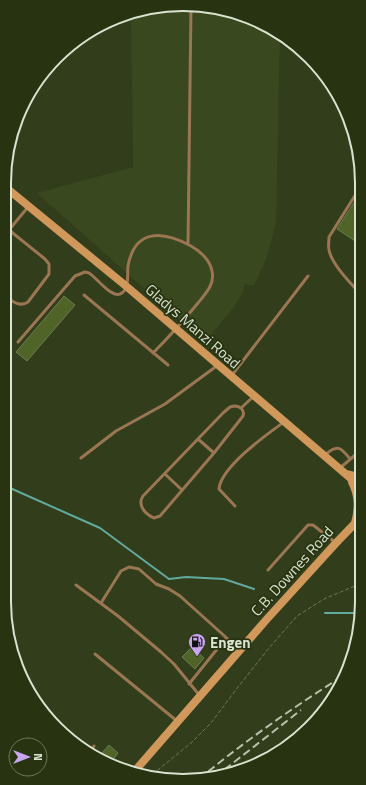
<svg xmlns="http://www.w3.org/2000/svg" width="366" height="785" font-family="'Titillium Web',sans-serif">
  <rect width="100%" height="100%" fill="#313d1b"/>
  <path fill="#39481e" d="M183,4L252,18L280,34L276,223L267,257L254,286L245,284L242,294L232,310L204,342L37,193L133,167L131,14Z"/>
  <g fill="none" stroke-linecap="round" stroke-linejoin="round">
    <path stroke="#63aa9e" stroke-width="2" d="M4,488H10L100,528L169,579L186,577L224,579L254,589
      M325,613H360"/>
  </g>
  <path fill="#4f6426" stroke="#6c7a56" d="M355,201L361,205V245L337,229Z
    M64,296L75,305L27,361L16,352Z
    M192,647L204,658L195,669L182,657Z
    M109,745L118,753L112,761L102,753Z"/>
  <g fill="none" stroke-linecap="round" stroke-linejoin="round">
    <path stroke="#6e795c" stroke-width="1" stroke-dasharray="4 2" stroke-linecap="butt" d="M148,778L191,743L211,723L238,687L269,648L297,616L324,599L362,583"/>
    <path stroke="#9a7652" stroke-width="3" d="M361,186L329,237C329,241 328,246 329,250C332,265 351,283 361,295
      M4,236L28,207
      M188,244L191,6
      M4,295C11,300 19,308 28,302L49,274V264L45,259L9,230
      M84,295L168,365
      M18,342L75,276L85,272L89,273C96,277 111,298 120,294C130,290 127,274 128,266C135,228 163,231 191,246C200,251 210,260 212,271C215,284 206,293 198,303C184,320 169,337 153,353
      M232,375L308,276
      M234,406C240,406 245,410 243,416L214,453L160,516L154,518C145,514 137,505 143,496L223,413L230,407Z
      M241,408L254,396
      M198,439L214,453
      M325,455C337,444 341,447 350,459
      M81,458L116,431L165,404L218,365
      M340,468L361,450
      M165,474L182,490
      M235,506L219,489C221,467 266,435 284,422
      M268,570L308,525H313L336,543
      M76,585L118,616L161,652L174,664L200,696
      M101,603L121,571L129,567L139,569L156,584L169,589L180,596L239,649
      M95,654L177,721
      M189,684L226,638
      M89,753L94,746"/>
    <path stroke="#d1985c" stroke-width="8" d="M4,186L126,286L362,488
      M346,474L362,478
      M352,482C359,496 359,508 355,523
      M134,772L267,619L336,543L362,516"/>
    <path stroke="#b7c1aa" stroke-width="2" stroke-dasharray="8 4" stroke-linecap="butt" d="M215,777L301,710
      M199,779C245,741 295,706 346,674"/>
  </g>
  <defs>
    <symbol id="fuel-pin" viewBox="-11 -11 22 30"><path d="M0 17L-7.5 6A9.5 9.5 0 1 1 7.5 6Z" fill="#c8a6ef" stroke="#273311"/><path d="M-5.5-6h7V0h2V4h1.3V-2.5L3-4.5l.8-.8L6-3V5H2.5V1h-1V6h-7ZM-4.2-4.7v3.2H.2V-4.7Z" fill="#111"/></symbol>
  </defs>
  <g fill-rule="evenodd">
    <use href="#fuel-pin" x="187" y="632" width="20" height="27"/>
  </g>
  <g text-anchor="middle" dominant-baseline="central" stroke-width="3.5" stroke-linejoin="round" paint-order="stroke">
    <g font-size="15" fill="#dae3cf" stroke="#273311">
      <text transform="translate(193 326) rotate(41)">Gladys Manzi Road</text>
      <text transform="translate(292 571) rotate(-48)">C.B. Downes Road</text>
    </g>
    <g font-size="15" font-weight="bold" fill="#dae3cf" stroke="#273311" text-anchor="start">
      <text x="210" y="642">Engen</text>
    </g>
  </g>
  <path d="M0 0H366V785H0ZM183 11H183A172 172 0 0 1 355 183V602A172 172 0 0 1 183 774H183A172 172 0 0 1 11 602V183A172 172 0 0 1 183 11Z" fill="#273311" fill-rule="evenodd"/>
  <path fill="none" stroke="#dae3cf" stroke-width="2" d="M183 11H183A172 172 0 0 1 355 183V602A172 172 0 0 1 183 774H183A172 172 0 0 1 11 602V183A172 172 0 0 1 183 11Z"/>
  <g transform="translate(28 757) rotate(90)"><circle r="19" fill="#273311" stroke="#6f795d"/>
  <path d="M0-3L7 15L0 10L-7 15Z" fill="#c8a6ef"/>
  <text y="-6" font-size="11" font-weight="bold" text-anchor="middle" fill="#dae3cf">N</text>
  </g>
</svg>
